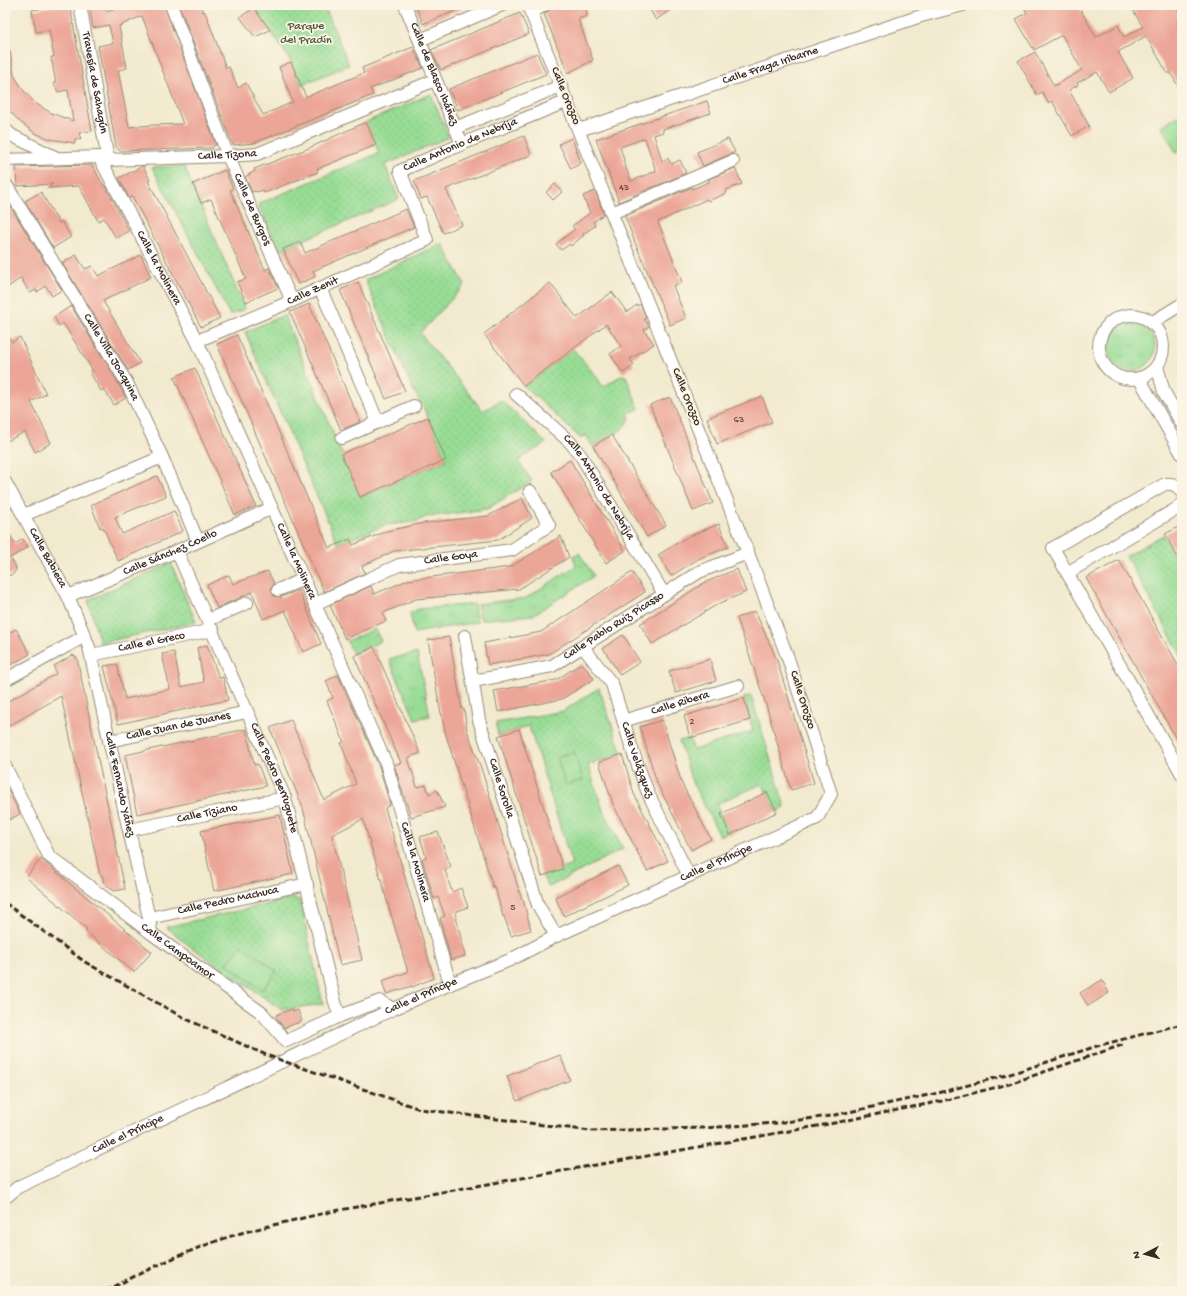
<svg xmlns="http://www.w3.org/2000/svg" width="1187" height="1296" font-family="'Gochi Hand',sans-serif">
  <defs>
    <pattern id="grass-tufts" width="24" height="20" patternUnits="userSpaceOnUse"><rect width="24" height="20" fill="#98dd95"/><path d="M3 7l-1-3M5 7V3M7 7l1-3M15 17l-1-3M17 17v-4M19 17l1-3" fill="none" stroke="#84be80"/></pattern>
    <pattern id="park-dots" width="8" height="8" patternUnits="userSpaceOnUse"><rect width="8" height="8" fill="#98dd95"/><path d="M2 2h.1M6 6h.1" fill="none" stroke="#84be80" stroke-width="1.8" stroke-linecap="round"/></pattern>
  </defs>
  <rect width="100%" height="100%" fill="#fcf5e5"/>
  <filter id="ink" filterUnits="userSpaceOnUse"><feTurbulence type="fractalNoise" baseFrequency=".025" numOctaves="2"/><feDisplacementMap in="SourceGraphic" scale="8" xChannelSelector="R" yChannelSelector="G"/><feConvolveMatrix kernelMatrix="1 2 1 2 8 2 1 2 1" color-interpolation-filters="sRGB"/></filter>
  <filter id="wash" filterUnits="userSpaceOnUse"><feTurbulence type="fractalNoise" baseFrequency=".012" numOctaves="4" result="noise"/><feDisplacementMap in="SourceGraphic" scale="16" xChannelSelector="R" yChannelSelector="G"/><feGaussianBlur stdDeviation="0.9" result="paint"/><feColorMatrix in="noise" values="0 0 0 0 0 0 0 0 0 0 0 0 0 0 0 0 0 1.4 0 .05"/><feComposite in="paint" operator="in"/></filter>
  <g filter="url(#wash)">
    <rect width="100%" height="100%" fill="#f2eacf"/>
    <path fill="url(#grass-tufts)" stroke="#6a845a" d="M1107 347a24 24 0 1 1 48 0a24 24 0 1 1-48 0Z
      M579,553L594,576L533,615L481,620L477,604L526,598L576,566L573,556Z
      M474,604L477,622L414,633L410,613L419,609Z
      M375,629L381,641L353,654L347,641Z
      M417,653L430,716L415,719L389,659Z"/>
    <path fill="url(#park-dots)" stroke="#6a845a" d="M252,5H324L349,65L301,85L289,58Z
      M431,94L449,137L385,165L399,199L278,251L258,204L379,153L366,122Z
      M184,166L245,309L230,315L152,167Z
      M442,243L465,285L420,333L483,411L501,400L546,443L518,461L532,481L487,509L426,517L415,522L385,525L338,544L245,332L284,315L360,497L446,460L428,417L412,387L365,280Z
      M573,349L597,377L603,387L622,375L626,376L639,409L628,413L630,419L621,430L592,446L586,435L580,438L524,386Z
      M1163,535L1182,571V657L1126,556Z
      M171,563L196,622L100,643L88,600Z
      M599,688L622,754L588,765L602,807L623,849L549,887L542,876L572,865L529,726L498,736L496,723L563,711Z
      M751,695L785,807L777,812L762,784L716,804L729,832L720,836L692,782L679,741L690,738L693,750L753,731L744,698Z
      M295,898L300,901L323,1004L282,1010L191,947L166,927Z"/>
    <path fill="#98dd95" stroke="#6a845a" d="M1182,114V148L1176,152L1161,126Z
      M574,752L583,780L566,785L557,757Z
      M241,945L277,971L262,990L227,964Z"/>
    <g id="blocks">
      <path fill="#eca697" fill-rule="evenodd" d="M62,5H70L92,131L79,133L81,139H75V143L50,139L35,133L20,122L5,106V51H10L14,75L23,90L35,103L51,113L73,121L68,90L58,92L53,83H56L51,57H54L49,30L36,32L32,10Z
        M89,5H104L106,11L126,5H164L216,144L212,148L120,151L116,147L98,46L113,43L109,25L93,28ZM142,16L183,124L153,125L129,127L118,70L127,68L119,26Z
        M179,5H201L203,12H205L226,68L229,67L238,88L246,83L263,115L293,102L279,67L291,62L306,97L364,73L362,68L413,47L423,68L370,89L373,95L254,143L233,145Z
        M415,5H470L423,24Z
        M559,5H586L587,16L578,19L593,60L568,73L544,14Z
        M647,5H677L656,20Z
        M1023,5H1078L1096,37L1118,25L1124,37L1143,27L1130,5H1175L1182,18L1177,20L1179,25L1177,26L1182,35V93L1170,72L1168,74L1146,36L1118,52L1133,78L1109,92L1097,72L1077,83L1078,85L1069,90L1089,126L1072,136L1052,101L1048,103L1042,92L1037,95L1018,61L1035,52L1054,86L1082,70L1062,35L1034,50L1016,19L1027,13Z
        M254,8L270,30L255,37L240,17Z
        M520,13L529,34L441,70L431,50Z
        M537,53L546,74L458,110L449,89Z
        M707,101L711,113L663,129V132L654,135L662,161L668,158L671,164L680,160L686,173L619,202L596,139ZM645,138L656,171L631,181L623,160H624L620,147Z
        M366,122L376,145L317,169L318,172L264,193L263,190L257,192L256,191L252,192L245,177L255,171L254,169L309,148Z
        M524,136L531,155L446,189L462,225L443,233L427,197L421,199L414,181Z
        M572,138L581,163L571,169L559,144Z
        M728,139L735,152L703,166L697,152Z
        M92,165L104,186L105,185L129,231L116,238L104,218L98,221L79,186L48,188L53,184L17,186L16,167Z
        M143,166L150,180L148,181L220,318L201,327L132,196L129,198L119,178Z
        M735,168L742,184L726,190L727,193L708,201L707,199L658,222L682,282L673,286L686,318L670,325L634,240L625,216L692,187V189L709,182V179Z
        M225,170L233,189L230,190L265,270L269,268L278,288L246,302L237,282L246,279L211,199L201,203L193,184Z
        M555,184L562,192L553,200L546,192Z
        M595,191L604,214L593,222L595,226L583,234L584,235L571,246L570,244L561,250L556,244L575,229L572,226L590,213L583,196Z
        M41,192L59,223L62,222L71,237L53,248L25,201Z
        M5,198L62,290L52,296L46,286L37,292L36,290L30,293L21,278L5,289Z
        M406,209L414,227L313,271L315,277L298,284L283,249L300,242L305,253Z
        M76,255L85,269L92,266L98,276L141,255L151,277L103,301L140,363L128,370L62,263Z
        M358,282L405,391L386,399L340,290Z
        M550,283L577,318L612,292L627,312L637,305H641L646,318L644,319L649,326L644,330L654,344L630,359L634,365L623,373L610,354L621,346L606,324L524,386L484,334Z
        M309,304L360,422L341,430L290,312Z
        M71,306L115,377L126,398L114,405L104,389L101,391L90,373L93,371L63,323L59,326L54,317Z
        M5,331L12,342L20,337L46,394L31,402L51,443L35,452L25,432L5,442Z
        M237,335L329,548L350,539L353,545L387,531L424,523L488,516L522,498L532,518L498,540L394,551L362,566L365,573L324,592L217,344Z
        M195,368L256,506L235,515L174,377Z
        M762,396L772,422L717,444L707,418Z
        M670,397L713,503L693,511L650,405Z
        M428,417L446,460L360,497L341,454Z
        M612,435L666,525L647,537L593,446Z
        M570,460L625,551L606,563L551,472Z
        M157,476L166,496L115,517L122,534L174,511L183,531L118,561L103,527L100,528L91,505Z
        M719,524L728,547L698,559L671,576L658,555L687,537Z
        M1182,525V565L1165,534Z
        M5,527L15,544L23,539L28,547L10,558L15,565L16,570L13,574L5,577Z
        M561,536L569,557L519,589L416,599L383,613L386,621L345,639L330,605L371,586L374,594L408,580L510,567Z
        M1119,560L1182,672V749L1086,578Z
        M737,569L746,592L718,604L652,644L640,624L704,583Z
        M268,571L274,584L271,589L274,596L281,597L299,590L321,644L303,652L285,610L263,619L252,592L217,608L207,585L229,575L233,584Z
        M632,572L645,592L549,654L488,665L484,643L541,632Z
        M755,611L777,660L814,783L791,790L767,708L737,618Z
        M16,629L30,654L5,668V635Z
        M623,635L640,662L620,675L603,648Z
        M449,637L462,709H464L467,730L481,768L522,900L523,899L531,930L511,936L504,916L503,917L495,887H493L446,735L439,704L428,640Z
        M207,645L219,678L223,677L228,700L118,724L104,666L117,664L125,699L170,689L162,654L174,652L181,687L204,682L197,648Z
        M374,647L420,753L408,758L417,787L426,785L429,794L437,790L445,807L411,817L394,765L401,763L354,656Z
        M73,655L77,658L125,889L114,891L104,883L102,875H100L61,696L5,728V703L56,674L54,666Z
        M710,659L716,681L676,693L669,671Z
        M582,663L594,679L562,699L498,712L494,691L556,680Z
        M338,675L379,766L390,805L385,808L434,978L412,987V986L386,994L382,981L408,972L363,819L332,835L362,960L340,965L303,808L270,728L291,720L324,800L356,784L341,743L344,742L327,701L333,698L326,681Z
        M744,698L750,720L690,738L684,716Z
        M662,720L682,784L711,839L691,850L657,783L640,727Z
        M246,729L254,765L258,764L266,786L137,814L125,755Z
        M519,729L563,869L542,876L498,736Z
        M622,754L634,794L668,861L647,871L613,804L599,762Z
        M5,784L20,814L5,822Z
        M767,792L777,812L730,835L721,814Z
        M280,815L293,874L214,891L201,831Z
        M438,832L451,867L445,870L452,892L461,888L468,907L455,912L465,956L451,960L440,918L445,916L438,897L434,899L422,859L426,857L420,837Z
        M41,859L152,952L134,972L85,931L87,929L26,877Z
        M618,866L628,885L564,916L555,897Z
        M1102,980L1109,993L1088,1006L1080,993Z
        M292,1009L293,1012L298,1010L302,1021L284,1028L278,1020L276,1015Z
        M560,1055L570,1080L517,1101L507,1076Z"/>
    </g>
  </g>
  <g filter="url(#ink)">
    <use href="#blocks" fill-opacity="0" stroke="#968a76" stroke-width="1"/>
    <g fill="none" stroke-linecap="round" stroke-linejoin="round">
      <defs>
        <g id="minor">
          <path id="s1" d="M80,5L108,160"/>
          <path id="s2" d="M171,5L228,156L292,301"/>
          <path id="s3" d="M405,5L462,144"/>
          <path d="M531,13L544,5"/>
          <path d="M420,40L502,5"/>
          <path d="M455,128L561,86"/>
          <path d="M5,129L11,135L57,158"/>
          <path id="s4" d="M579,130L921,16L963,5"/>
          <path id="s5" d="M99,157L197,341L386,763L450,984"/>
          <path id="s6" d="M5,160L99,157L108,160L228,156L257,154L435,80"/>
          <path id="s7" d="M5,183L127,383L162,457L198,541"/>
          <path d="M612,213L733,161"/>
          <path d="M320,288L378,422"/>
          <circle cx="1131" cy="347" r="32"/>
          <path d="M1151,323L1182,304"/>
          <path id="s8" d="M197,341L292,301L427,240L400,171L462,144L568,101"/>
          <path d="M1157,366L1164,392L1182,424"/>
          <path d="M1139,378L1182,454"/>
          <path id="s9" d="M516,394L570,442L581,456L664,594"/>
          <path d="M342,438L414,406"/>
          <path id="s10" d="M5,482L68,596L89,647L125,813L149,918L151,933"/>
          <path d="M1182,493C1179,486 1173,483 1165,484L1053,548L1182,774"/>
          <path d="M24,515L162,457"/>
          <path id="s11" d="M177,551L285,798L335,1002L340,1016"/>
          <path d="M1067,573L1178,508L1182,503"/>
          <path d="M278,590L304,579"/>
          <path id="s12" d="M68,596L177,551L272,508"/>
          <path id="s13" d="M315,604L399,565L512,550L549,525L530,491"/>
          <path d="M208,620L247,603"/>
          <path id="s14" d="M465,636L479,720L538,905L556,936"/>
          <path id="s15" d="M583,647L612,684L633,752L648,793L689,876"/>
          <path id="s16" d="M91,655L213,630"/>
          <path d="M5,680L85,636"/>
          <path id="s17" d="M473,681L552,666L699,572L748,553"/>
          <path id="s18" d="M623,721L738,686"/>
          <path id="s19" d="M109,741L247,712"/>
          <path id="s20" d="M5,766L49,856L151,933L262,1013L286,1041L340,1016L380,1001L393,1009"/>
          <path id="s21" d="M129,830L285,798"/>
          <path id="s22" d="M149,918L307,884"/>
          <path id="s23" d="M5,1198L18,1187L393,1009L450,984L510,960L556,936L817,818L831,794L789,661L748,553L528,5"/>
        </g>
      </defs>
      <use href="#minor" stroke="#968a76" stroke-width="14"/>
      <use href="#minor" stroke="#fff" stroke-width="12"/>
      <path stroke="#3b2a1e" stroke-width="3" stroke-dasharray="6 3" stroke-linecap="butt" d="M5,903L85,962L184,1018L266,1055L420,1109L591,1131L703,1128L777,1123L830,1116L938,1093L1007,1075L1097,1046L1182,1024
        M106,1291C149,1268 195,1247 241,1233C272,1225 303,1218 334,1211L829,1124L942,1101L1009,1084L1125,1044"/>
    </g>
  </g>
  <g text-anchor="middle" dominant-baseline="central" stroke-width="3.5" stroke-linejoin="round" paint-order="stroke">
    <g font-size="10" fill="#67493c">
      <text x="624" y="188">43</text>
      <text x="739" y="420">63</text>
      <text x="692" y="722">2</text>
      <text x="513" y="908">5</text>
    </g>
    <g font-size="12" fill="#52573c" stroke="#fcf5e5">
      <text x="306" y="27">Parque<tspan x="306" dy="14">del Pradín</tspan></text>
    </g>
    <g font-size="12" fill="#3b2a1e" stroke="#fcf5e5">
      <text stroke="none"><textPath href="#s4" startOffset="202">Calle Fraga Iribarne</textPath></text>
      <text stroke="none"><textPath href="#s3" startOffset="75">Calle de Blasco Ibáñez</textPath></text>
      <text stroke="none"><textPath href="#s1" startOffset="79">Travesía de Sahagún</textPath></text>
      <text transform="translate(565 96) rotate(68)">Calle Orozco</text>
      <text stroke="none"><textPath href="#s8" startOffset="391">Calle Antonio de Nebrija</textPath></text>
      <text stroke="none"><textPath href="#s6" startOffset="223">Calle Tizona</textPath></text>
      <text stroke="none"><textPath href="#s2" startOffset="220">Calle de Burgos</textPath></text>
      <text stroke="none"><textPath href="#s5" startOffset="126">Calle la Molinera</textPath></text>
      <text stroke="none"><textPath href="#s8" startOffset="126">Calle Zenit</textPath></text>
      <text stroke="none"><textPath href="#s7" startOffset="204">Calle Villa Joaquina</textPath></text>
      <text transform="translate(686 397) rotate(68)">Calle Orozco</text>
      <text stroke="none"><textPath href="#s9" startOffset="126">Calle Antonio de Nebrija</textPath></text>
      <text stroke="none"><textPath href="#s12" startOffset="111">Calle Sánchez Coello</textPath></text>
      <text stroke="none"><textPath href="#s10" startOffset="87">Calle Babieca</textPath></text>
      <text stroke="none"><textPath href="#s13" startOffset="145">Calle Goya</textPath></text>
      <text stroke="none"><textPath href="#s5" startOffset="450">Calle la Molinera</textPath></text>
      <text stroke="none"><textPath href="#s17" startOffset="154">Calle Pablo Ruiz Picasso</textPath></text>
      <text stroke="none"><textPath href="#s16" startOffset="62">Calle el Greco</textPath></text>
      <text transform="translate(802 700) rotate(72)">Calle Orozco</text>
      <text stroke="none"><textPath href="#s18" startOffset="60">Calle Ribera</textPath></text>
      <text stroke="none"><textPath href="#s19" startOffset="71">Calle Juan de Juanes</textPath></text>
      <text stroke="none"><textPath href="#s15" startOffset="127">Calle Velázquez</textPath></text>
      <text stroke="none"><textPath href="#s11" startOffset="247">Calle Pedro Berruguete</textPath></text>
      <text stroke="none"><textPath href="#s10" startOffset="326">Calle Fernando Yáñez</textPath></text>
      <text stroke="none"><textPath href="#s14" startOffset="157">Calle Sorolla</textPath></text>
      <text stroke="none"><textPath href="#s21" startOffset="80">Calle Tiziano</textPath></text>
      <text stroke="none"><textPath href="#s5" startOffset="774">Calle la Molinera</textPath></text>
      <text stroke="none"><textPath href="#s23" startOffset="787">Calle el Príncipe</textPath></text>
      <text stroke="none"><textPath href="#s22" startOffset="81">Calle Pedro Machuca</textPath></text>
      <text stroke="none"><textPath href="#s20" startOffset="260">Calle Campoamor</textPath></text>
      <text stroke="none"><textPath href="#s23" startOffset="463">Calle el Príncipe</textPath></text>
      <text stroke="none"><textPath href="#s23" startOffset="139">Calle el Príncipe</textPath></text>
    </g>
  </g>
  <rect width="1187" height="1296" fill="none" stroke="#fcf5e5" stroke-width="20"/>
  <g transform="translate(1145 1254) rotate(264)" stroke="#fcf5e5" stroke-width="3" paint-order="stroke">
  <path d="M0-3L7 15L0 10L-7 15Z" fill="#3b2a1e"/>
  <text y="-6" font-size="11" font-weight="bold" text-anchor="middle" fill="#3b2a1e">N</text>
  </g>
</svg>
